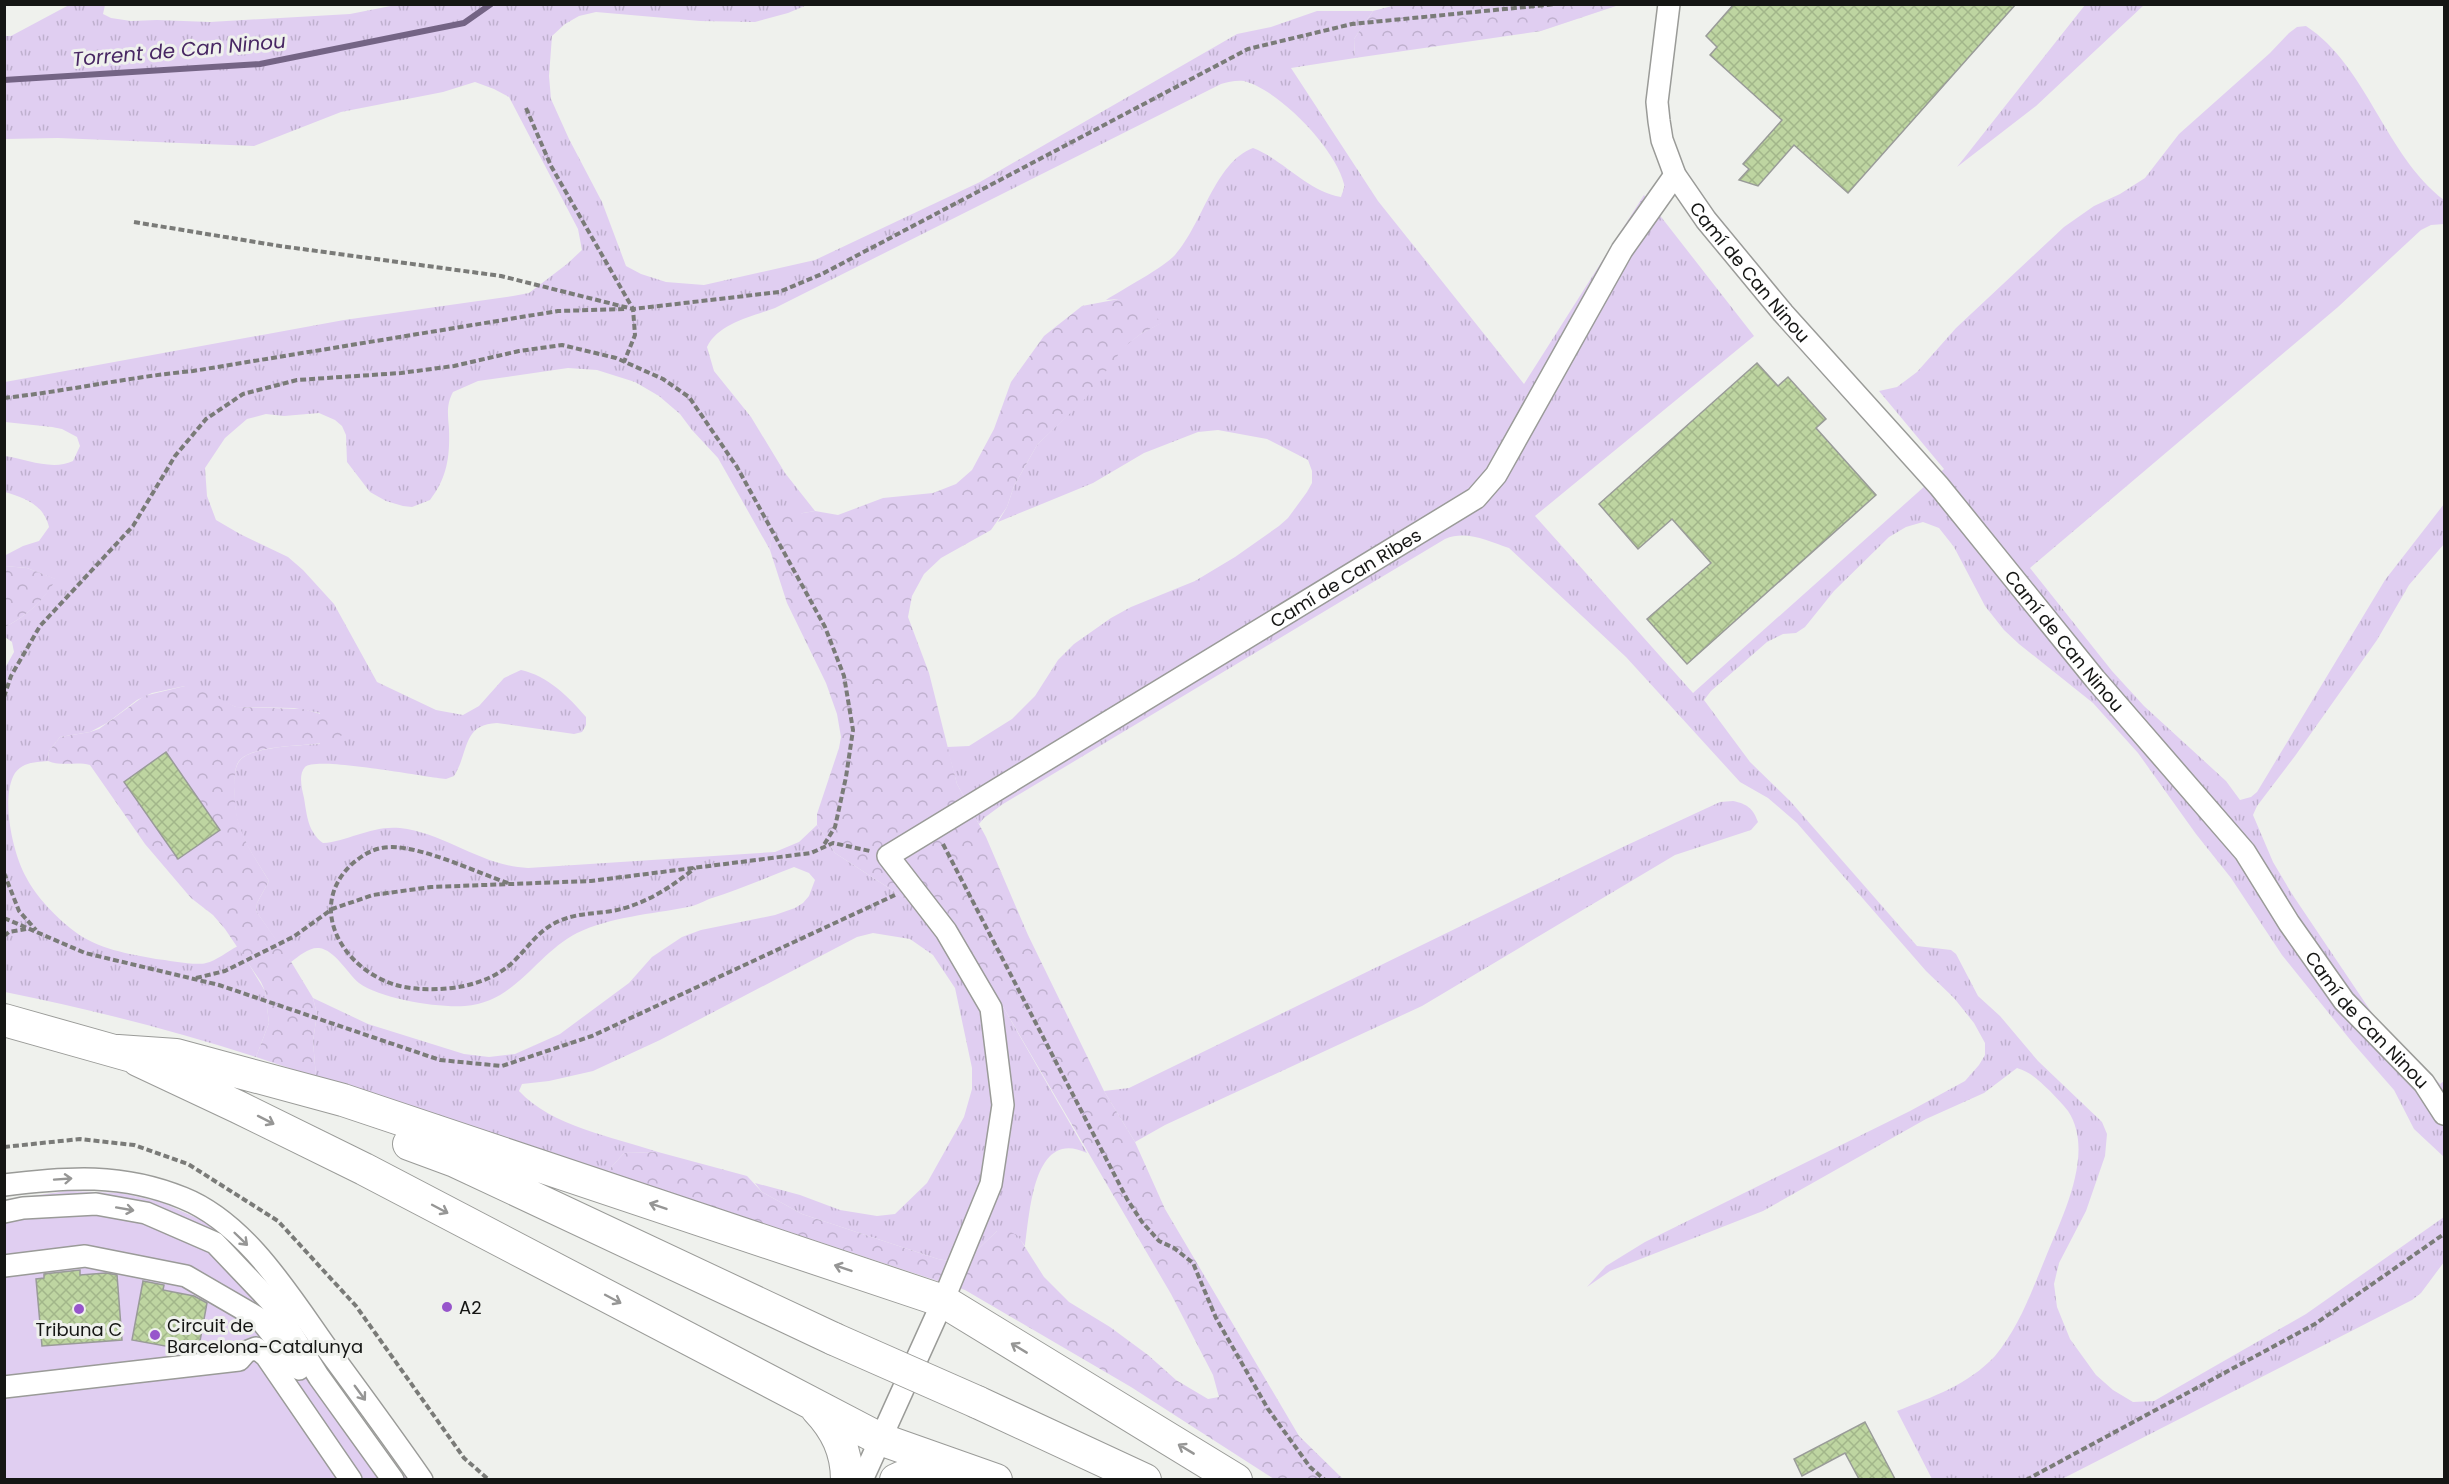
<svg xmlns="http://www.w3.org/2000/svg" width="2449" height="1484" font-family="Poppins,sans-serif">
  <defs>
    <pattern id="grass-tufts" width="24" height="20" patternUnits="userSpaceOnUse" patternTransform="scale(1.5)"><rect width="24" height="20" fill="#e0cef1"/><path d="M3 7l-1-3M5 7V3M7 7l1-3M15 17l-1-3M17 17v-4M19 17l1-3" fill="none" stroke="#bfb0ce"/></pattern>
    <pattern id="forest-crowns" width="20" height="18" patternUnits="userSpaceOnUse" patternTransform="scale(1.5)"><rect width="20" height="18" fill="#e0cef1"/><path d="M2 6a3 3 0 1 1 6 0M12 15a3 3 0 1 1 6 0" fill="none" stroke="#bfb0ce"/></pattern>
    <pattern id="building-cross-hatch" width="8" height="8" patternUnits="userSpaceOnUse" patternTransform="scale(1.5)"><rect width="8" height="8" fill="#bed5a1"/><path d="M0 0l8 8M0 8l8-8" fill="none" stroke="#a2b68a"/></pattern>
  </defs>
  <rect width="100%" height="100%" fill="#eff1ed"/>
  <path fill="url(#grass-tufts)" d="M401,4L807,5L788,13L755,22L700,21L596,12L579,16L565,24L552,36L549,76L551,99L569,139L602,202L626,266L641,274L666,282L704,285L815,260L980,182L1237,34L1271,27L1317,11H1373L1354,39L1355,58L1291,68L1378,201L1524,384L1644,195L1754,336L1535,516L1693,693L1944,469L1879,391L1897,387L1917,372L1956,328L2064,227L2094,206L2120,194L2145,178L2179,134L2270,53L2289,33L2297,27L2306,26C2367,66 2385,155 2444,200V224L2431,225L2421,230L2338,307L2030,568L2112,671L2144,706L2226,781L2240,800L2251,797L2257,792L2385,580L2444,504V544L2409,585L2377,640L2295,756L2257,806L2253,815L2273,862L2292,894L2374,1016L2440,1084L2444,1081V1157L2414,1129L2394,1090L2352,1042L2282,955L2231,878L2196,834L2138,753L2093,703L2019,644L2004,630L1985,606L1954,547L1939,528L1923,522L1906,527L1889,537L1834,591L1805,627L1796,633L1783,634L1767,642L1711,691L1704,700L1750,762L1791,802L1917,946L1951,950L1956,954L1978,996L2000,1016L2038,1061L2102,1122L2107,1134L2105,1156L2086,1211L2059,1263L2054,1284L2057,1307L2070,1339L2096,1375L2113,1390L2133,1402L2154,1401L2306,1314L2444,1217V1262L2421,1293L2412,1300L2062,1479H1932L1897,1411C1932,1397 1968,1385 1995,1356C2019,1327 2031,1293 2045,1259C2061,1219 2096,1153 2068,1111C2063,1104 2056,1098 2050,1091C2039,1081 2031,1072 2017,1068L1984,1093L1926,1119L1763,1211L1610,1271L1587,1287L1606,1266L1645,1242L1910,1111L1965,1081L1979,1065L1985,1055V1043L1974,1023L1954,998L1926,971L1797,823L1768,798L1740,782L1626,657L1509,548C1487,541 1467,530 1445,539L1003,804L984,818L979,824L957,784L947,747L969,746L1012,719L1035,696L1058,660L1074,644L1111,618L1131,607L1195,581L1235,557L1279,526L1288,518L1307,492L1312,483V471L1308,460L1267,439L1218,430L1198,432L1144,453L1093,483L998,522L1007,507L1014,486L1037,445L1085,398L1123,347L1142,333L1161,323L1119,299L1106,300C1123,289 1163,268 1175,255C1202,225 1215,162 1253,148C1284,160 1307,191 1341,197C1342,193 1345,188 1344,184C1336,149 1279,90 1244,81C1236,80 1228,82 1221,84L775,308C751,317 719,323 707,347L714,371L751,417L785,473L815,511L803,513L773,526L770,550L718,458L692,430L680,414L659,396L635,382L597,370L568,368L478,381L453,392C446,405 448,415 449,429C450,457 447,478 430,500L412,507L403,506L386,501L370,492L347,462L346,435L342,426L335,420L319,413L284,416L266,414L247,419L225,438L205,468L207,496L216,520L240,534L288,557L303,570L334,604L377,682L436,710L463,715L479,706L504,678L521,670C548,676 569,697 586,717V725L582,732L574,734L497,723C462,724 469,753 454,776L446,779C423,777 316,756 305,767C298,775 302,789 304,798C307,816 308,832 323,843C349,841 372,825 400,828C445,833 481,866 528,868L775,852L799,842L817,825L835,853L918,907L957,962L1002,1005L1087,1153C1033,1127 1030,1213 1025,1246C1017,1235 1012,1231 997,1231L973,1254L949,1261L938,1259L802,1214L762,1192L755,1183L800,1195L840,1210L877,1216L895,1214L927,1183L964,1117L972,1089V1068L955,988L933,955L910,939L873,933L857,937L660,1040L593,1071L549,1081L522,1084L519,1091C551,1126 613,1137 658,1152L624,1153L607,1172L316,1077L313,1041L317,1014L313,998L368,1024L464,1054L489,1057L515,1054L560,1034L629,983L652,957L682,937L701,930L775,915L795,908L803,903L809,896L815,880L809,873L794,867C766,878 738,890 709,899C702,902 695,906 688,907C652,914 610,917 577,933C536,954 515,1003 465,1006C438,1008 381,999 359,983C347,973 335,950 319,948C309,947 299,956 291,962L256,911L257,903L269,881C249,848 232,828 235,787C235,775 233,762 247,755C263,747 301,745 320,744V713L294,708L236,707L185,686L152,693L137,700L107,723L90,732L60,737L49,751L48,761C36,762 23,762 15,773C0,797 13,854 26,877C36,897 57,918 74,931C97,949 129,954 156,959C168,960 195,966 206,963C216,961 228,951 238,946L265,991L269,1023L256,1057C173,1030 89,1009 5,992L4,670L14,652L12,642L5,637V627C26,616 44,601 55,579L27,568L5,566L4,556L23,546L39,541L49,527C44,505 25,498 5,492V456C26,459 52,471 73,461L80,446L77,437L62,429L52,427L5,422V382L344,320L513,296L529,293L567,264L582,250L578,229L509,97L494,89L475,82L443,92L341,112L254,146L58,138L5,139V36H11L69,5H105L103,14L111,18L131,21L157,20L210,22L350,14Z
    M2085,5H2144L2036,106L1957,167Z
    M1733,801C1747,804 1753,808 1758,822L1751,830L1675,855L1422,1006L1165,1125L1135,1142L1104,1091L1129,1088L1625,846L1720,802Z"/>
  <path fill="url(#forest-crowns)" d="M1400,4H1619V5L1541,31L1355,58L1354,39L1373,11Z
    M1119,299C1137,302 1149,310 1162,323L1142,333L1124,347L1086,398L1037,445L1014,486L1007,507L991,530L941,558L924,574L912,596L908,617L929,673L957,784L986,837L1028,935L1104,1091L1135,1142L1165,1209L1299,1436L1343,1479H1274L1131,1387L965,1290L607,1172L624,1153L658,1152L747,1176L762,1192L802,1214L938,1259L949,1261L973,1254L997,1231H1009L1018,1236L1044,1277L1069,1302L1110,1327L1148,1355L1176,1380L1208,1399L1219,1397L1213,1375L1171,1294L1002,1005L957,962L918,907L835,853L817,825V814L839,748L841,737L837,714L826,683L787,603L770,550L773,526L780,517L815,511L838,515L883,498L933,493L956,484L972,470L994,429L1011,382L1044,336L1082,306Z
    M5,566L27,568L56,579C44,601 26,616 5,627Z
    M185,686H194L236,707L303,709L328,716L344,725C344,736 340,739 330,742C307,746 267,745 247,755C233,761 235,775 235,787C233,828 249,848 269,881L257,903L256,911L287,955L313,998L317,1014L313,1041L316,1077L256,1057L269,1023L265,991L261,982L225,929L213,915L191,898L145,844L90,765C76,761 62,767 48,761L49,751L60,737L90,732L99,729L144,696Z"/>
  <path fill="#e0cef1" d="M67,1191L121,1193L161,1202L210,1224L278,1295L332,1375L407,1479H5L4,1200Z"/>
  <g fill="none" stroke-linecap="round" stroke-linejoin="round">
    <path stroke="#746485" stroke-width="6" d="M4,80L260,64L464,23L491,4"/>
  </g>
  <path fill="url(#building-cross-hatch)" stroke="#999b98" stroke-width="1.5" d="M1734,4H2016L1848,193L1794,145L1758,186L1739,180L1749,169L1743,164L1782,120L1710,55L1717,47L1706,36Z
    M1757,363L1778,386L1788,377L1826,419L1816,428L1876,495L1687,664L1647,619L1711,563L1672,519L1638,549L1599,504Z
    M166,752L220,830L178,859L124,782Z
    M80,1270V1275L106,1273L117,1275L122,1340L42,1346L36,1279L44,1278V1274Z
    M143,1281L164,1285L163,1290L194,1296L207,1303L198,1352L132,1340Z
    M1865,1422L1895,1479H1859L1845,1453L1802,1476L1794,1459Z"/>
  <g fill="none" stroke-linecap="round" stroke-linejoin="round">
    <defs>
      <g id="minor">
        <path id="s1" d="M1669,4L1657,102L1659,121L1662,140L1675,175L1706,220L1783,313L1939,486L2095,679L2245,852L2289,923L2344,1001L2424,1083L2444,1114"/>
        <path d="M4,1185C68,1177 122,1173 183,1198C248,1224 292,1300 331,1354C362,1396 392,1437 422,1480"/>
        <path d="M4,1212L23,1208L96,1204L146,1213L215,1243L273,1304L319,1377L393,1480"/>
        <path d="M4,1266L85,1256L186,1276L260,1319L299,1369"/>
        <path d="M4,1387L239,1360L246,1352L256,1348L266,1356L351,1480"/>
        <path id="s2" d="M862,1480L943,1301L991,1184L1003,1105L991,1008L946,931L888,856L1476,498L1496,475L1622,250L1675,175"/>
      </g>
      <path id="highway" d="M4,1020L139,1058
        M118,1051L176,1055L343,1100L943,1301L1236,1480
        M138,1060L238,1107L364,1169L880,1439L996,1480
        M409,1144L455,1161L834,1339
        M977,1402L1145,1480
        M817,1409C836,1429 847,1451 847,1480
        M896,1480C913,1471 939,1471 957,1472"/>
    </defs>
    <use href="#minor" stroke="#9a9b98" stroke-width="24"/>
    <use href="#highway" stroke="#9a9b98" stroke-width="34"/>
    <path stroke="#7a7b78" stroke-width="4" stroke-dasharray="6 3" stroke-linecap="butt" d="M526,108L551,166L633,309L635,335L624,362
      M134,222L280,246L501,276L633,309L779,292L822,274L1248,49L1352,24L1556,4
      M4,398C68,391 129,377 193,371L558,311L626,309
      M4,697L11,676L40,626L133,526L175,456L206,419L243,394L297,380L401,373L454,366L519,351L562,345L616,358L663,379L689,397L737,467L825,627L844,676L853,730L846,777L835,827L822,848
      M943,844L1127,1199L1142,1222L1159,1241L1174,1248L1193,1263L1216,1318L1268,1409L1310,1467L1325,1480
      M4,873L19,911L36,930
      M508,883C475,872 427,848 392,847C375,847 364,854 352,864C305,908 344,970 396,985C417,991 444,990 464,986C482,982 499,975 512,963C528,948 538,930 559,921C577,913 593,914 612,911C644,905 670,888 695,868
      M4,918L85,953L219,985L440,1060L502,1066L592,1036L895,895
      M4,936L9,932L26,929
      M196,978L225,971L293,937L332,909L373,895L431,887L591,881L811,853L833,843L870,851
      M4,1147L80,1139L134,1145L188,1164L278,1221L356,1306L464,1458L489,1480
      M2026,1480L2315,1324L2444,1234"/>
    <use href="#minor" stroke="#fff" stroke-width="21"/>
    <use href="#highway" stroke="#fff" stroke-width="32"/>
    <defs>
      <path id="highway-bridge" d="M834,1339L977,1402"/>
    </defs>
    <use href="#highway-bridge" stroke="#9a9b98" stroke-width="34" stroke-linecap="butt"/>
    <use href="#highway-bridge" stroke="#fff" stroke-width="32"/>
  </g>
  <defs><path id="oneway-shaft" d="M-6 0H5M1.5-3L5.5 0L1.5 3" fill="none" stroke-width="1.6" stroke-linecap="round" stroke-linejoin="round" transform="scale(1.5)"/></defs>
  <g stroke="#969695">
    <use href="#oneway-shaft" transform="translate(266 1120) rotate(27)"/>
    <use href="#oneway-shaft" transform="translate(63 1179) rotate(-4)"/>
    <use href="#oneway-shaft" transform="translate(658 1206) rotate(-161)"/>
    <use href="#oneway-shaft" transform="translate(125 1209) rotate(10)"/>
    <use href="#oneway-shaft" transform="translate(440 1209) rotate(28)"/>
    <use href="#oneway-shaft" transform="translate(241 1239) rotate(44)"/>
    <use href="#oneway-shaft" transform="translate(843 1268) rotate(-161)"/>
    <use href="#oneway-shaft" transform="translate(613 1299) rotate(28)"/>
    <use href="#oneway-shaft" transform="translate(1019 1348) rotate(-149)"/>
    <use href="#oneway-shaft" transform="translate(360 1393) rotate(54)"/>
    <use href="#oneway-shaft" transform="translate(1186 1449) rotate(-149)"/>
  </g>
  <g fill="#9755cb" stroke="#eff1ed" stroke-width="2">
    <circle cx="447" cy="1307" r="6"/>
    <circle cx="79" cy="1309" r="6"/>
    <circle cx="155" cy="1335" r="6"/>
  </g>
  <g text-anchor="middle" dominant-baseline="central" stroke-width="6" stroke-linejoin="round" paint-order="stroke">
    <g font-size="18" fill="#151614" stroke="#eff1ed">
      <text stroke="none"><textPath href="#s1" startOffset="297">Camí de Can Ninou</textPath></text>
      <text stroke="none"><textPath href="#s2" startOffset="1220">Camí de Can Ribes</textPath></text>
      <text stroke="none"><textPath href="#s1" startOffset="782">Camí de Can Ninou</textPath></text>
      <text stroke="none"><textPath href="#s1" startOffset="1268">Camí de Can Ninou</textPath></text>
    </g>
    <g font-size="18" fill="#151614" stroke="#eff1ed" text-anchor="start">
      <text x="459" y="1307">A2</text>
      <text x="167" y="1325">Circuit de<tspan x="167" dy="21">Barcelona-Catalunya</tspan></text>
      <text x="79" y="1329" text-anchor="middle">Tribuna C</text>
    </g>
    <g font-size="20" font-style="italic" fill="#482763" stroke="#eff1ed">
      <text transform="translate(179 50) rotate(-5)">Torrent de Can Ninou</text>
    </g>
  </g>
  <rect width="2449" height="1484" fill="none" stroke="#151614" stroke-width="12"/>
</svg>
